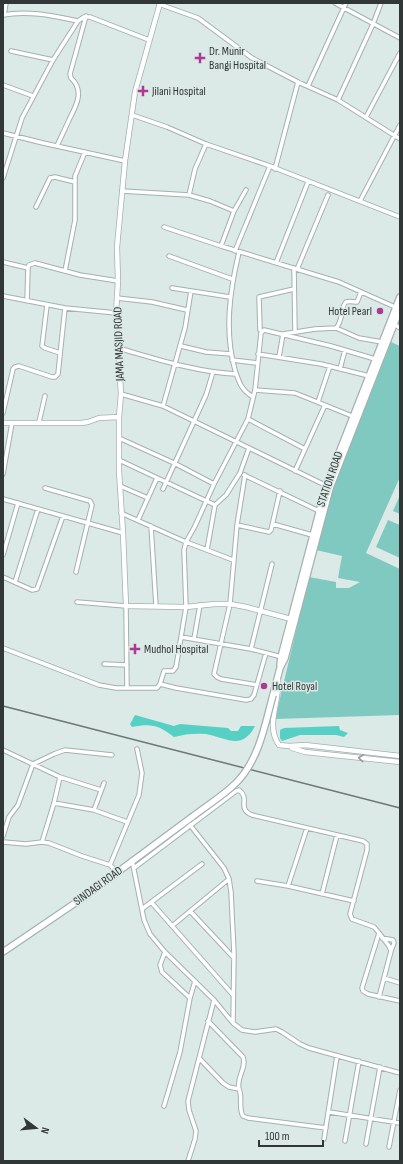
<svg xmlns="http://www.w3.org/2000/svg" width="403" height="1164" font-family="'Sofia Sans Condensed',sans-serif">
  <rect width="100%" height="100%" fill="#dbe9e7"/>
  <path fill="#80c9c1" d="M391,342L400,346V477L366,553L400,569V715L275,719L309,577L336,582V588H349L360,582L338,578L342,556L316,550L331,494Z
    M400,495V514L393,511Z
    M388,520L400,525V558L376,547Z"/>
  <path fill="#56d0c4" d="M135,715L174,726L180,724L228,728L231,731H238L241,726H255C242,751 227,738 206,734C194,733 185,734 174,737C159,725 151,723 132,727L130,724Z
    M339,726L340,730L348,733L344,737L336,735H300L282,741L280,738V730L284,728Z"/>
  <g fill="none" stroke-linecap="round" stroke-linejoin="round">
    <defs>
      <path id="minor" d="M335,3L400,38
        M159,4L198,18L252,58L298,82L338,100L400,139
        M3,15C28,10 54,16 78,21
        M4,15L6,3
        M11,51L53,60
        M3,85L33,96
        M308,86L346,3
        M338,100L373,24L381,3
        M132,115L167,127L206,144L270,166L400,217
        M366,117L400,53
        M3,133L43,143L125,161
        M57,146C61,137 65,129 69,120C76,106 85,91 71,78L70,74L86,16
        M275,169L298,82
        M3,178L22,118L53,60L78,21L84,17H90L149,40
        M122,191L189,195L210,201L234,211
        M189,195L195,169L206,144
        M360,201L400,125
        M36,207L50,178L55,177L75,182
        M164,227L221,246L339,282L395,307
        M221,246L234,211L246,190
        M235,251L270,166
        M239,252C230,290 224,331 235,370C239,382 241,390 253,397
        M169,256L232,279
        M3,262L28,268L27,301
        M276,263L308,182
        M28,268L29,265L35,263L80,275L118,281
        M294,268L295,332
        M299,269L298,267L328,195
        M65,271L75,220V176L85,152
        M172,288L230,297
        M3,296L65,308L116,313
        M117,298L152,302L187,310
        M47,305L42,346L45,348L60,353
        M392,323L400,328
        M336,328L359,338L382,342
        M260,330L259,297L294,289
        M181,346L206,352L231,354
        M118,348C157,359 196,372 236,374
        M258,354L321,364L369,376
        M279,357L283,334L315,329L336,328C343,322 341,305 346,302C349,301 354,302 357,302L361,292
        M232,360L257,363
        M340,369L345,350
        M255,390L295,393L352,416
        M121,394L163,406L327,486
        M318,402L330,366
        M163,406L185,328L191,291
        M3,413L13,369L15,367L19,366L52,377H55L58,374L65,308
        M248,419L305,449
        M39,422L45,396
        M119,438L174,463L214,484
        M119,460L215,505
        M295,471L325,405
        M3,474L12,423
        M244,475L319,511
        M245,475L237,525L230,604L214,674L217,677L221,679L257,685
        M120,486L148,498
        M45,488L90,501L92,505L76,572
        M163,489L206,395L213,372
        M3,499L123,533
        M121,513L186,542L233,560
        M138,520L157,478
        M273,524L312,535
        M237,525L269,532L271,530L280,491
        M151,526L156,606
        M207,550L215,505L226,495L240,473L249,448
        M3,555L18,503
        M3,577L32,590L37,589L63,516
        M15,582L38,509
        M77,602L126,606L127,688
        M181,637L251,649L282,657
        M194,639L200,605
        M3,648L99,685L116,688H157L160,684L164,671H173L176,667L186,607L184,550L186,542L195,526L214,484L248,419L255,390L261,333L264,330L331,346L375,359
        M251,649L272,564
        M104,664L127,665
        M160,684L176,688L246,700L251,699L254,695L266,653
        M3,750L60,777L101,790
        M54,803L94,810L127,822
        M94,810L104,783
        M190,825L224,868L229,879L231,892L234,954L233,1023
        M3,836L9,817L18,805L33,764L54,754L65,750L112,755
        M3,842L26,844L42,842L49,843L82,856L110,865L117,872
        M42,842L54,803L60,777
        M132,860L144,920L150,934L165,952L214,1000L233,1023L242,1030L255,1032L276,1029L282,1032L300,1044L309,1048L400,1073
        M110,865L139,795L142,773L137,749
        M134,868L236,791L239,790C251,799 236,808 252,815L363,841L367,844V850L350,914L352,919L374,927L379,933L362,988L363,991L368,994L400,1001
        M257,881L288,886L354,901
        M288,886L307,828
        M322,894L337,835
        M151,902L233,995
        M142,909L202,864
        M190,911L234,958
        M172,926L229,879
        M382,938L393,940L394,943L391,951
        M165,952L160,965L162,972L190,998
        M384,978L400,983
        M379,997L391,951L389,946L379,933
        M208,1021L243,1057C247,1069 236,1076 239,1089
        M199,1058L223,1083L229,1087L239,1089C243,1098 238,1108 243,1116L248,1118L326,1128
        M164,1106L180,1052L190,998L195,981
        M329,1112L400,1123
        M324,1139L337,1056
        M345,1141L359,1061
        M366,1144L380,1067
        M389,1147L400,1090
        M188,1161L195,1139L196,1131L189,1110L188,1101L214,1000"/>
      <path id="tertiary" d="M160,3L135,92L125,161L117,247L118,281L116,313L121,394L119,417V471L123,533L126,606L186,607L215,604H230L246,607L291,619
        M3,423H81L88,422L99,418L119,417
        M278,680C280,702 265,725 279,745L289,746L305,745L400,756
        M292,748L305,752L400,762"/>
      <path id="primary" d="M280,665L281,657L326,486L400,297
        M273,695L280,668L285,658L330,488L400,309
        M3,952L84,897L192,817"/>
    </defs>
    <use href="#minor" stroke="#a4b1af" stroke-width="5.5"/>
    <use href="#tertiary" stroke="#a4b1af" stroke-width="6"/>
    <use href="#primary" stroke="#a4b1af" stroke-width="8"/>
    <use href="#minor" stroke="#fff" stroke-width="3.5"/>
    <use href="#tertiary" stroke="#fff" stroke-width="4.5"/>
    <use href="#primary" stroke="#fff" stroke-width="5.5"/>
    <path stroke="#6e7675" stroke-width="1.5" d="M3,706L400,808"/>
    <defs>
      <path id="primary-bridge" d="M192,817C206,806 223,796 236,783C259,760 265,725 273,695"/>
    </defs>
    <use href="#primary-bridge" stroke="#a4b1af" stroke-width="8" stroke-linecap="butt"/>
    <use href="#primary-bridge" stroke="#fff" stroke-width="5.5"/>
  </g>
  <defs><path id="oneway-chevron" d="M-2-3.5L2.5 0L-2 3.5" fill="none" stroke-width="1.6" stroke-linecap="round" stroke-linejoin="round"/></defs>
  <use stroke="#989a9a" href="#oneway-chevron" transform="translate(361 758) rotate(-174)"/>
  <g fill="#ac3a95" stroke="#dbe9e7" stroke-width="1.5">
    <path d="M198 52h4v4h4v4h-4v4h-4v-4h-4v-4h4z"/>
    <path d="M141 85h4v4h4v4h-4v4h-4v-4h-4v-4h4z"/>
    <circle cx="380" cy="311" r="4"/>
    <path d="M133 643h4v4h4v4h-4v4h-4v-4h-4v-4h4z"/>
    <circle cx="264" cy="686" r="4"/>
  </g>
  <g text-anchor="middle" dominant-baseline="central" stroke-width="3" stroke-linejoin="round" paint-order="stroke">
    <g font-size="12" fill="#313636" stroke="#dbe9e7" text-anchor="start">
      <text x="209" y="51">Dr. Munir<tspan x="209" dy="14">Bangi Hospital</tspan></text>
      <text x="152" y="91">Jilani Hospital</text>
      <text x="372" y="311" text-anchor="end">Hotel Pearl</text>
      <text x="144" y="649">Mudhol Hospital</text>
      <text x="272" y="686">Hotel Royal</text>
    </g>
    <g font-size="12" fill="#313636" stroke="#dbe9e7">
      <text transform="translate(119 344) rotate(-92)">JAMA MASJID ROAD</text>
      <text transform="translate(330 479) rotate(-71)">STATION ROAD</text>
      <text transform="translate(98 886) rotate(-36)">SINDAGI ROAD</text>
    </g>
  </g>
  <rect width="403" height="1164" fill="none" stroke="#313636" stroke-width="8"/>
  <g transform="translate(36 1128) rotate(106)" stroke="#dbe9e7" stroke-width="3" paint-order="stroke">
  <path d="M0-3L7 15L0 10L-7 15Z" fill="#313636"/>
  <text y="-6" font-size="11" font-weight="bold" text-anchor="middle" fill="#313636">N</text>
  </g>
  <path d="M259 1140v6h64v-6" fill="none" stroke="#313636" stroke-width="2"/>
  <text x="265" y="1140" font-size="12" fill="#313636" stroke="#dbe9e7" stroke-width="3" paint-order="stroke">100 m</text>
</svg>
